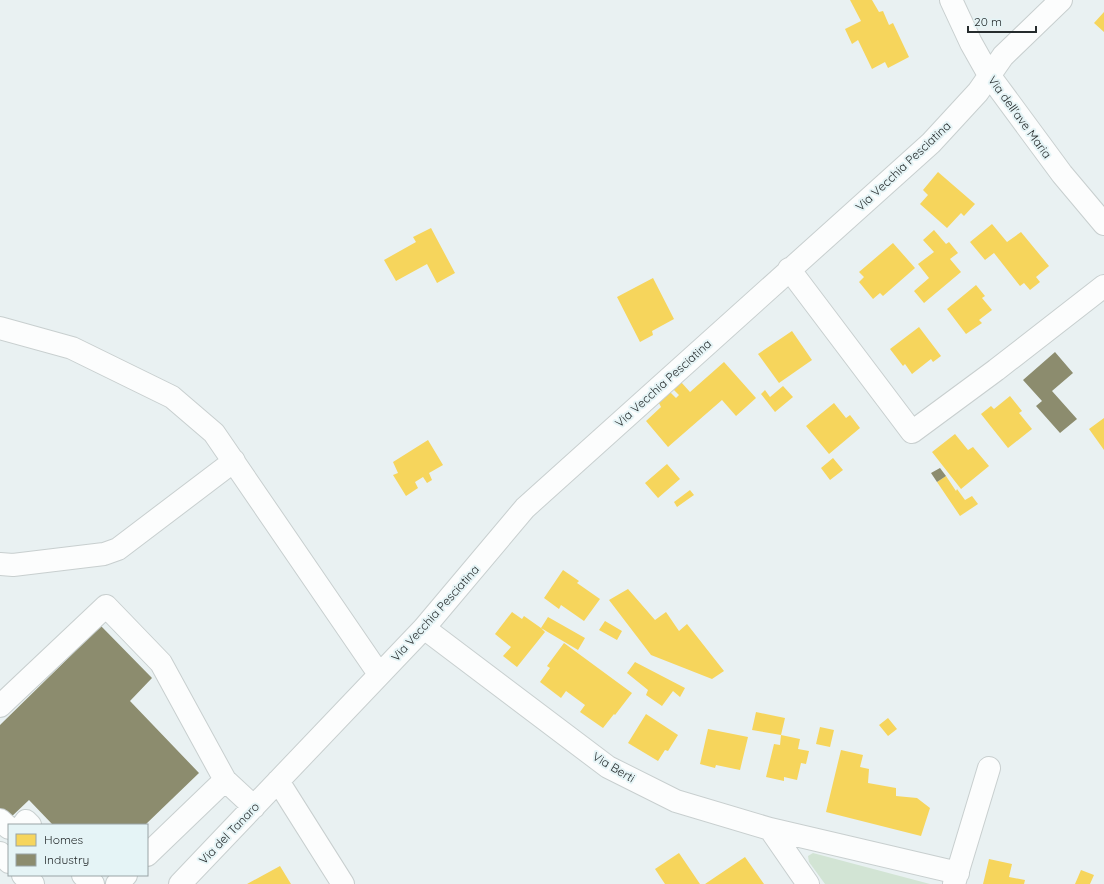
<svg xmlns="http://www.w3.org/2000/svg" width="1104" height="884" font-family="Quicksand,sans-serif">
  <rect width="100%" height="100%" fill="#e9f1f2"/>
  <path fill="#d2e4d4" d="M813,853L930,884H825L809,862L808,856Z"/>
  <path fill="#f6d55c" d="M850,0H872L879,12L883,11L889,25L893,23L909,57L888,68L885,62L872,69L858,40L852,44L845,29L861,21Z
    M1104,12V32L1094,23Z
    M938,172L975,204L964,216L961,213L947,228L920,204L928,195L923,190Z
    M992,224L1007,242L1021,232L1049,266L1036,277L1040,282L1030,290L1024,283L1020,286L994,253L985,260L970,242Z
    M431,228L455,273L437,283L427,264L396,281L384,260L416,242L413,237Z
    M934,230L946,244L949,242L958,253L950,259L961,272L924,303L914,291L929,278L918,264L934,252L923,240Z
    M893,243L915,268L883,296L880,293L873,299L859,282L864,277L859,272Z
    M653,278L674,319L652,331L653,335L640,342L617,297Z
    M976,285L985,296L982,298L992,310L979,320L982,323L966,334L947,309Z
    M919,327L941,356L933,362L931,359L912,374L905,364L903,366L890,349Z
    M792,331L812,360L779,383L758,354Z
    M724,362L756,398L736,416L722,400L668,447L646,421L661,407L659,403L670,392L676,398L679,395L673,389L681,382L690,392Z
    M783,386L793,397L775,412L761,394L765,390L770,397Z
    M1010,396L1022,411L1019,413L1032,429L1008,448L981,414L991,406L994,409Z
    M834,403L846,418L850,415L860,428L829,454L806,426Z
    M1104,418V450L1089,429Z
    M955,434L968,450L973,447L989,466L961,489L932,452Z
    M428,440L443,465L429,473L432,480L427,483L423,477L415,482L418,488L406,496L393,475L398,473L393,462Z
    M833,458L843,470L830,480L821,468Z
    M667,464L680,479L658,498L645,483Z
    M946,476L956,491L957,489L965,500L972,496L978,504L960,516L937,482Z
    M690,490L694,495L677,507L674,502Z
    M563,570L579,581L577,583L600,599L584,621L561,605L559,609L544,598Z
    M628,589L655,620L666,612L679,631L687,624L724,671L712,679L651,655L609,600Z
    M512,612L522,619L524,616L541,628L548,617L585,638L578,650L541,628L545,632L517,667L503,656L511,647L495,634Z
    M605,621L622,631L617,640L599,630Z
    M564,643L632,693L615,715L614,714L603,728L580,712L585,705L566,691L561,698L540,682L550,668L547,666Z
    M635,662L685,688L680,697L673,691L662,706L646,695L648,690L627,673Z
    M756,712L785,718L781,735L752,730Z
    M646,714L678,735L668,751L665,750L658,761L628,743Z
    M888,718L897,729L888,736L879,725Z
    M820,727L834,730L830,747L816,744Z
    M708,729L748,737L740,770L716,765L715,768L700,764Z
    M781,735L800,739L798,749L809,751L806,764L801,763L797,780L784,777V781L766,777L774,744L780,745Z
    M841,750L863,755L860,767L869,769L868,783L896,788V796L917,798L930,808L921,836L826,812Z
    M679,853L700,884H665L655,869Z
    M745,857L764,884H705Z
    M989,859L1012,864L1009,877L1025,880L1024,884H983Z
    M280,866L291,884H247Z
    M1081,870L1094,875L1090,884H1075Z"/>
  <path fill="#8c8c6e" d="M1055,352L1073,373L1052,391L1077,419L1060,433L1036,406L1042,401L1023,380Z
    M940,468L946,476L937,482L931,473Z
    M101,626L152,678L130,701L199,773L145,825H53L29,800L9,819L0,810V725Z"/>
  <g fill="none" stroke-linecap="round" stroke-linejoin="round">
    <defs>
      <path id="minor" d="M951,0L971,43L989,75L1062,174L1104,224
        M789,269L912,432L996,370L1104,286
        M0,328L72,348L172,397L214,433L379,674
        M0,564L13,565L104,554L118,549L234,461
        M424,628L608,767L676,801L770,829L808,884
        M0,706L106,606L161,663L225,780L254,807
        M278,781L343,884
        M0,820L9,828
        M23,825L26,821L30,825
        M770,829L958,873
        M0,853L9,862
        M147,855L225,780
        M23,875L33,884
        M83,875L93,884
        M117,884L126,875
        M180,884L424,628L525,508L931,143L978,92L1003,56L1061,0
        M954,884L989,768"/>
    </defs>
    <use href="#minor" stroke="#c8cfcf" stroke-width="24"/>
    <use href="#minor" stroke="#fcfdfd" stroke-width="22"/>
  </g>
  <g text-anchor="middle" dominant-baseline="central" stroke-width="4" stroke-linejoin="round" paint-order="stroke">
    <g font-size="12" fill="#262c2d" stroke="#e5f4f6">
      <text transform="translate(1020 117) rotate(54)">Via dell'ave Maria</text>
      <text transform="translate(903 166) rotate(-43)">Via Vecchia Pesciatina</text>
      <text transform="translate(663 383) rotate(-42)">Via Vecchia Pesciatina</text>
      <text transform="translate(435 613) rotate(-48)">Via Vecchia Pesciatina</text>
      <text transform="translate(614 767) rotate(31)">Via Berti</text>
      <text transform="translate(229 833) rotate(-46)">Via del Tanaro</text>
    </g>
  </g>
  <rect x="8" y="824" width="140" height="52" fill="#e5f4f6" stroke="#99a4a6"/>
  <rect x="16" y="834" width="20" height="12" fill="#f6d55c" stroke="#99a4a6"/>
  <text x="44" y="844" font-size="12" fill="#262c2d">Homes</text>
  <rect x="16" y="854" width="20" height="12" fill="#8c8c6e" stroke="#99a4a6"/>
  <text x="44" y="864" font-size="12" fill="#262c2d">Industry</text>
  <path d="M968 26v6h68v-6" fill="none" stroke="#262c2d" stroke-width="2"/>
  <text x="974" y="26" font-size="12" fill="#262c2d" stroke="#e5f4f6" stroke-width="3" paint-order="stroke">20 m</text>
</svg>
